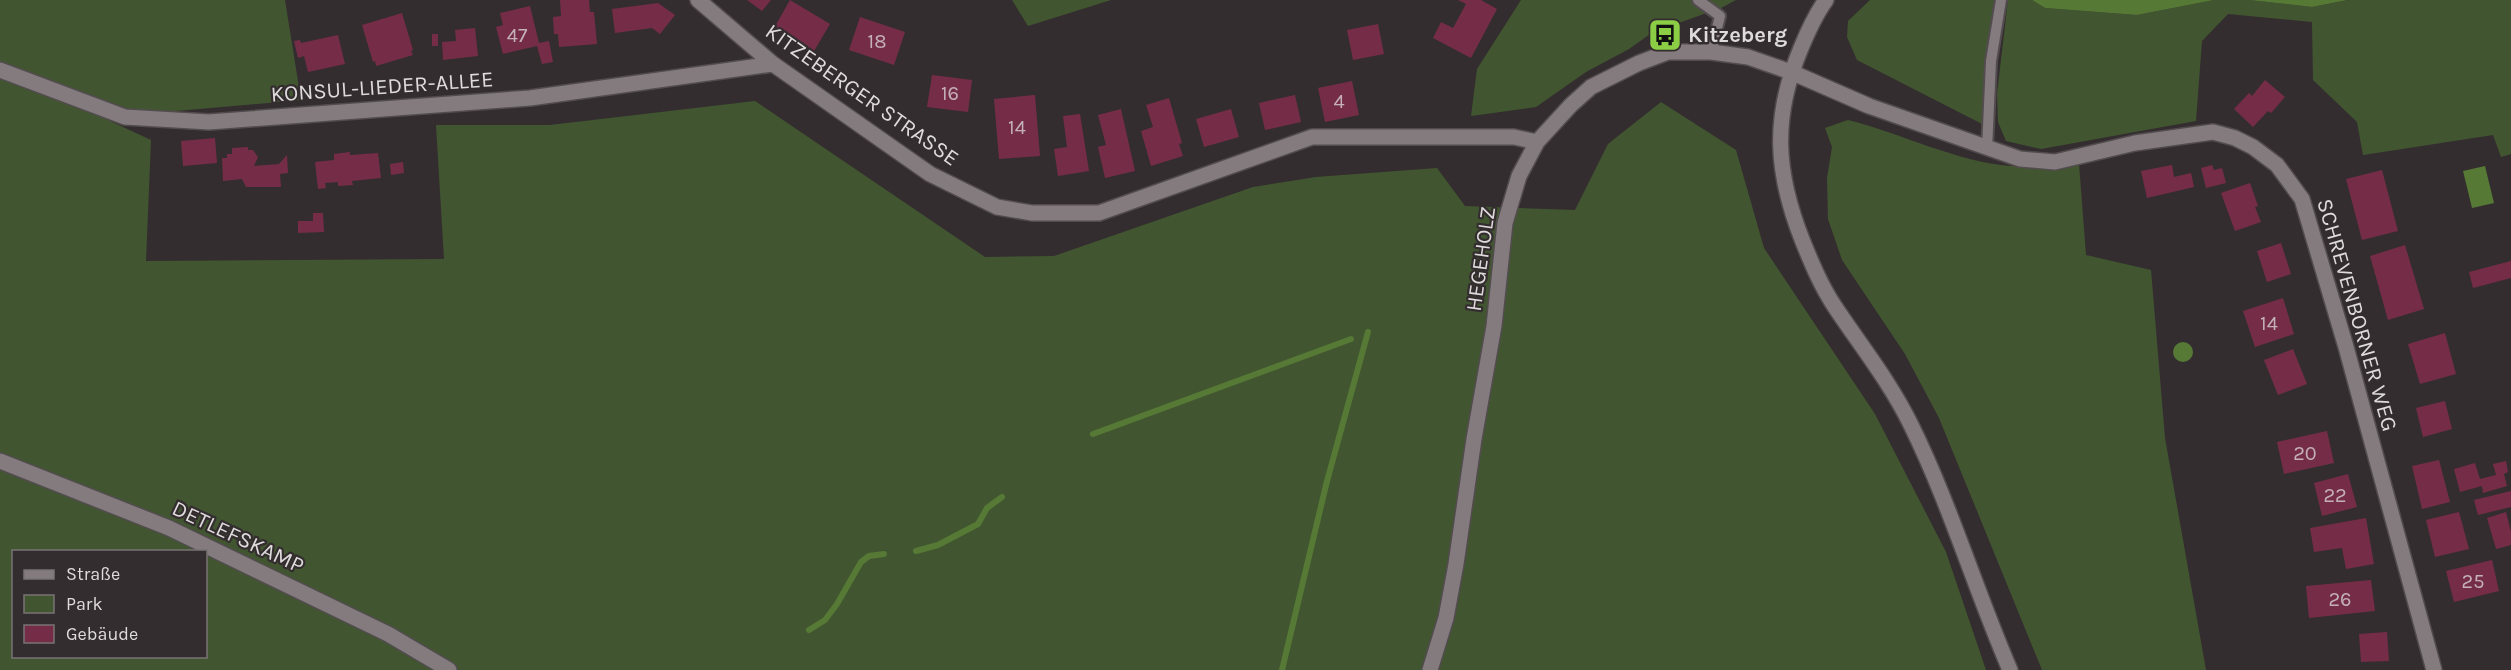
<svg xmlns="http://www.w3.org/2000/svg" width="2511" height="670" font-family="Karla,sans-serif">
  <rect width="100%" height="100%" fill="#342d2f"/>
  <path fill="#415630" fill-rule="evenodd" d="M0,0H285L301,100L165,112L110,121L151,140L146,261L444,259L436,125H550L755,101L985,257L1054,256L1253,187L1316,177L1437,168L1465,206L1575,210L1608,144L1661,102L1736,150L1764,248L1875,414L1946,552L1986,670H0ZM14,552H206V656H14Z
    M1012,0H1111L1028,26Z
    M1521,0H1736L1721,8L1653,32L1629,49L1586,72L1536,107L1471,116L1477,69Z
    M1870,0H1998L1986,126L1857,60L1847,37L1848,21Z
    M2008,0H2032L2045,8L2137,15L2214,0H2249L2312,7L2349,0H2511V154L2501,157L2493,135L2363,155L2357,122L2313,80L2312,22L2228,14L2202,41L2196,121L2041,149L2006,141L1998,122L1997,94Z
    M1848,120C1900,133 1957,162 2011,166C2034,168 2056,167 2079,164L2086,255L2151,270L2165,438L2206,670H2042L1939,418L1905,354L1842,260L1828,219L1827,178L1832,147L1825,128Z"/>
  <path fill="#567935" d="M2032,0H2214L2137,15L2045,8Z
    M2249,0H2348L2312,7Z
    M2485,166L2494,203L2472,208L2463,171Z
    M2173 352a10 10 0 1 1 20 0a10 10 0 1 1-20 0Z"/>
  <g fill="none" stroke-linecap="round" stroke-linejoin="round">
    <path stroke="#567935" stroke-width="6" d="M1093,434L1351,339
      M916,551L938,545L978,524L987,508L1002,497
      M809,630L825,620L837,604L861,562L869,556L884,554
      M1282,670L1327,481L1368,332"/>
  </g>
  <path fill="#752d47" d="M560,0H589L590,12H594L597,44L559,47L558,34H554L553,17L561,16Z
    M747,0H771L762,11Z
    M790,0L830,24L814,51L774,28Z
    M1458,0H1481L1497,9L1471,58L1433,38L1441,22L1453,28L1466,4Z
    M658,3L675,15L660,34L652,28L615,33L612,9Z
    M530,6L539,43L549,41L553,62L542,64L537,46L503,54L496,27L503,25L500,13Z
    M402,13L413,50L411,51L413,55L376,66L375,61L373,62L362,25Z
    M860,17L905,32L894,65L849,50Z
    M1378,24L1384,54L1353,60L1347,30Z
    M475,28L478,56L443,60L442,42L456,41L455,30Z
    M432,34H438V46H432Z
    M338,35L345,64L308,72L304,56L298,58L294,41L300,40L301,43Z
    M932,75L972,80L968,112L927,107Z
    M2265,80L2285,97L2271,113L2268,111L2253,127L2234,109L2249,93L2252,96Z
    M1352,81L1359,115L1325,122L1318,88Z
    M1035,95L1040,156L999,159L994,99Z
    M1295,95L1301,122L1265,130L1259,103Z
    M1169,98L1182,143L1179,144L1183,156L1151,166L1141,131L1153,127L1146,105Z
    M1121,109L1135,171L1105,178L1098,147L1106,145L1098,115Z
    M1231,109L1239,137L1204,147L1196,119Z
    M1080,114L1089,171L1058,176L1054,149L1067,147L1063,116Z
    M215,138L217,163L183,166L181,141Z
    M248,147V150H253L258,157L254,166L279,164L287,155L288,173L280,174L281,187H246L242,179L223,181L222,158H227V154H232V148Z
    M350,152V155L378,153L381,178L352,181L353,185L338,186V182L325,183L326,188L318,189L315,162L334,160V154Z
    M403,162L404,173L391,175L390,164Z
    M2172,165L2174,177L2191,173L2194,187L2147,198L2141,171Z
    M2212,165L2214,170L2222,168L2226,183L2206,188L2201,168Z
    M2382,170L2398,231L2362,240L2346,179Z
    M2250,183L2258,206L2255,207L2261,222L2235,231L2221,193Z
    M313,213H323L324,232L298,233V221H313Z
    M2281,243L2291,274L2267,282L2257,251Z
    M2405,245L2424,309L2388,320L2370,256Z
    M2511,261V278L2473,288L2469,272Z
    M2283,298L2294,334L2255,347L2243,311Z
    M2445,333L2456,374L2420,384L2408,344Z
    M2293,349L2307,384L2278,395L2264,360Z
    M2445,401L2452,429L2423,437L2416,408Z
    M2327,431L2334,463L2284,474L2277,442Z
    M2439,460L2450,502L2422,509L2412,466Z
    M2506,461L2508,472L2504,474L2507,486L2483,493L2482,486L2460,492L2454,469L2475,463L2480,479L2496,475L2493,464Z
    M2348,474L2357,507L2322,516L2314,483Z
    M2511,491V507L2478,515L2474,500Z
    M2459,512L2469,549L2435,557L2426,520Z
    M2506,512L2511,532V545L2496,549L2487,518Z
    M2366,518L2374,564L2346,569L2342,548L2314,552L2310,528Z
    M2492,560L2499,591L2454,602L2446,571Z
    M2371,580L2375,611L2309,618L2306,586Z
    M2387,632L2389,661L2361,662L2359,634Z"/>
  <g fill="none" stroke-linecap="round" stroke-linejoin="round">
    <defs>
      <path id="service" d="M1698,0L1720,16L1711,52
        M1987,149L1991,61L2001,0"/>
      <path id="minor" d="M698,0L773,64L930,174L997,207L1032,213H1099L1312,137H1514L1537,142
        M0,70L125,117L209,122L530,98L773,64
        M1791,72L1869,106L2020,159L2055,162L2135,143L2213,132L2235,138L2253,147L2277,165L2302,199L2346,347L2434,670
        M0,461L169,528L388,634L449,670"/>
      <path id="tertiary" d="M1826,0C1815,15 1808,31 1801,48C1772,117 1775,172 1803,242C1812,264 1821,286 1835,307C1861,346 1890,382 1911,425C1950,504 1975,589 2010,670
        M1430,670L1446,618L1456,564L1474,439L1494,326L1505,223L1519,176L1537,142L1571,105L1591,87L1639,63L1668,52H1711L1748,57L1791,72"/>
    </defs>
    <use href="#service" stroke="#524c4e" stroke-width="14"/>
    <use href="#minor" stroke="#524c4e" stroke-width="18"/>
    <use href="#tertiary" stroke="#524c4e" stroke-width="18"/>
    <use href="#service" stroke="#837b7d" stroke-width="10"/>
    <use href="#minor" stroke="#837b7d" stroke-width="15"/>
    <use href="#tertiary" stroke="#837b7d" stroke-width="15"/>
  </g>
  <defs>
    <symbol id="bus-square" viewBox="-11 -11 22 22"><rect x="-9" y="-9" width="18" height="18" rx="4" fill="#8bce46" stroke="#342d2f"/><path d="M-5-6H5V4H4V6H2V4H-2V6H-4V4H-5ZM-3.5-4V0h7V-4ZM-3.5 1.2v1.5H-2V1.2ZM2 1.2v1.5H3.5V1.2Z" fill="#111"/></symbol>
  </defs>
  <g fill-rule="evenodd">
    <use href="#bus-square" x="1646" y="16" width="38" height="38"/>
  </g>
  <g text-anchor="middle" dominant-baseline="central" stroke-width="4.5" stroke-linejoin="round" paint-order="stroke">
    <g font-size="20" fill="#c4b0b7">
      <text x="517" y="35">47</text>
      <text x="877" y="41">18</text>
      <text x="950" y="93">16</text>
      <text x="1339" y="101">4</text>
      <text x="1017" y="127">14</text>
      <text x="2269" y="323">14</text>
      <text x="2305" y="453">20</text>
      <text x="2335" y="495">22</text>
      <text x="2473" y="581">25</text>
      <text x="2340" y="599">26</text>
    </g>
    <g font-size="22" font-weight="bold" fill="#dfdbdc" stroke="#342d2f" text-anchor="start">
      <text x="1688" y="35">Kitzeberg</text>
    </g>
    <g font-size="22" fill="#dfdbdc" stroke="#342d2f">
      <text transform="translate(382 87) rotate(-4)">KONSUL-LIEDER-ALLEE</text>
      <text transform="translate(862 95) rotate(35)">KITZEBERGER STRASSE</text>
      <text transform="translate(1481 259) rotate(-82)">HEGEHOLZ</text>
      <text transform="translate(2357 315) rotate(74)">SCHREVENBORNER WEG</text>
      <text transform="translate(238 537) rotate(25)">DETLEFSKAMP</text>
    </g>
  </g>
  <rect x="12" y="550" width="195" height="108" fill="#342d2f" stroke="#787374" stroke-width="1.5"/>
  <rect x="24" y="570" width="30" height="9" fill="#837b7d" stroke="#787374" stroke-width="1.5"/>
  <text x="66" y="580" font-size="18" fill="#dfdbdc">Straße</text>
  <rect x="24" y="595" width="30" height="18" fill="#415630" stroke="#787374" stroke-width="1.5"/>
  <text x="66" y="610" font-size="18" fill="#dfdbdc">Park</text>
  <rect x="24" y="625" width="30" height="18" fill="#752d47" stroke="#787374" stroke-width="1.5"/>
  <text x="66" y="640" font-size="18" fill="#dfdbdc">Gebäude</text>
</svg>
